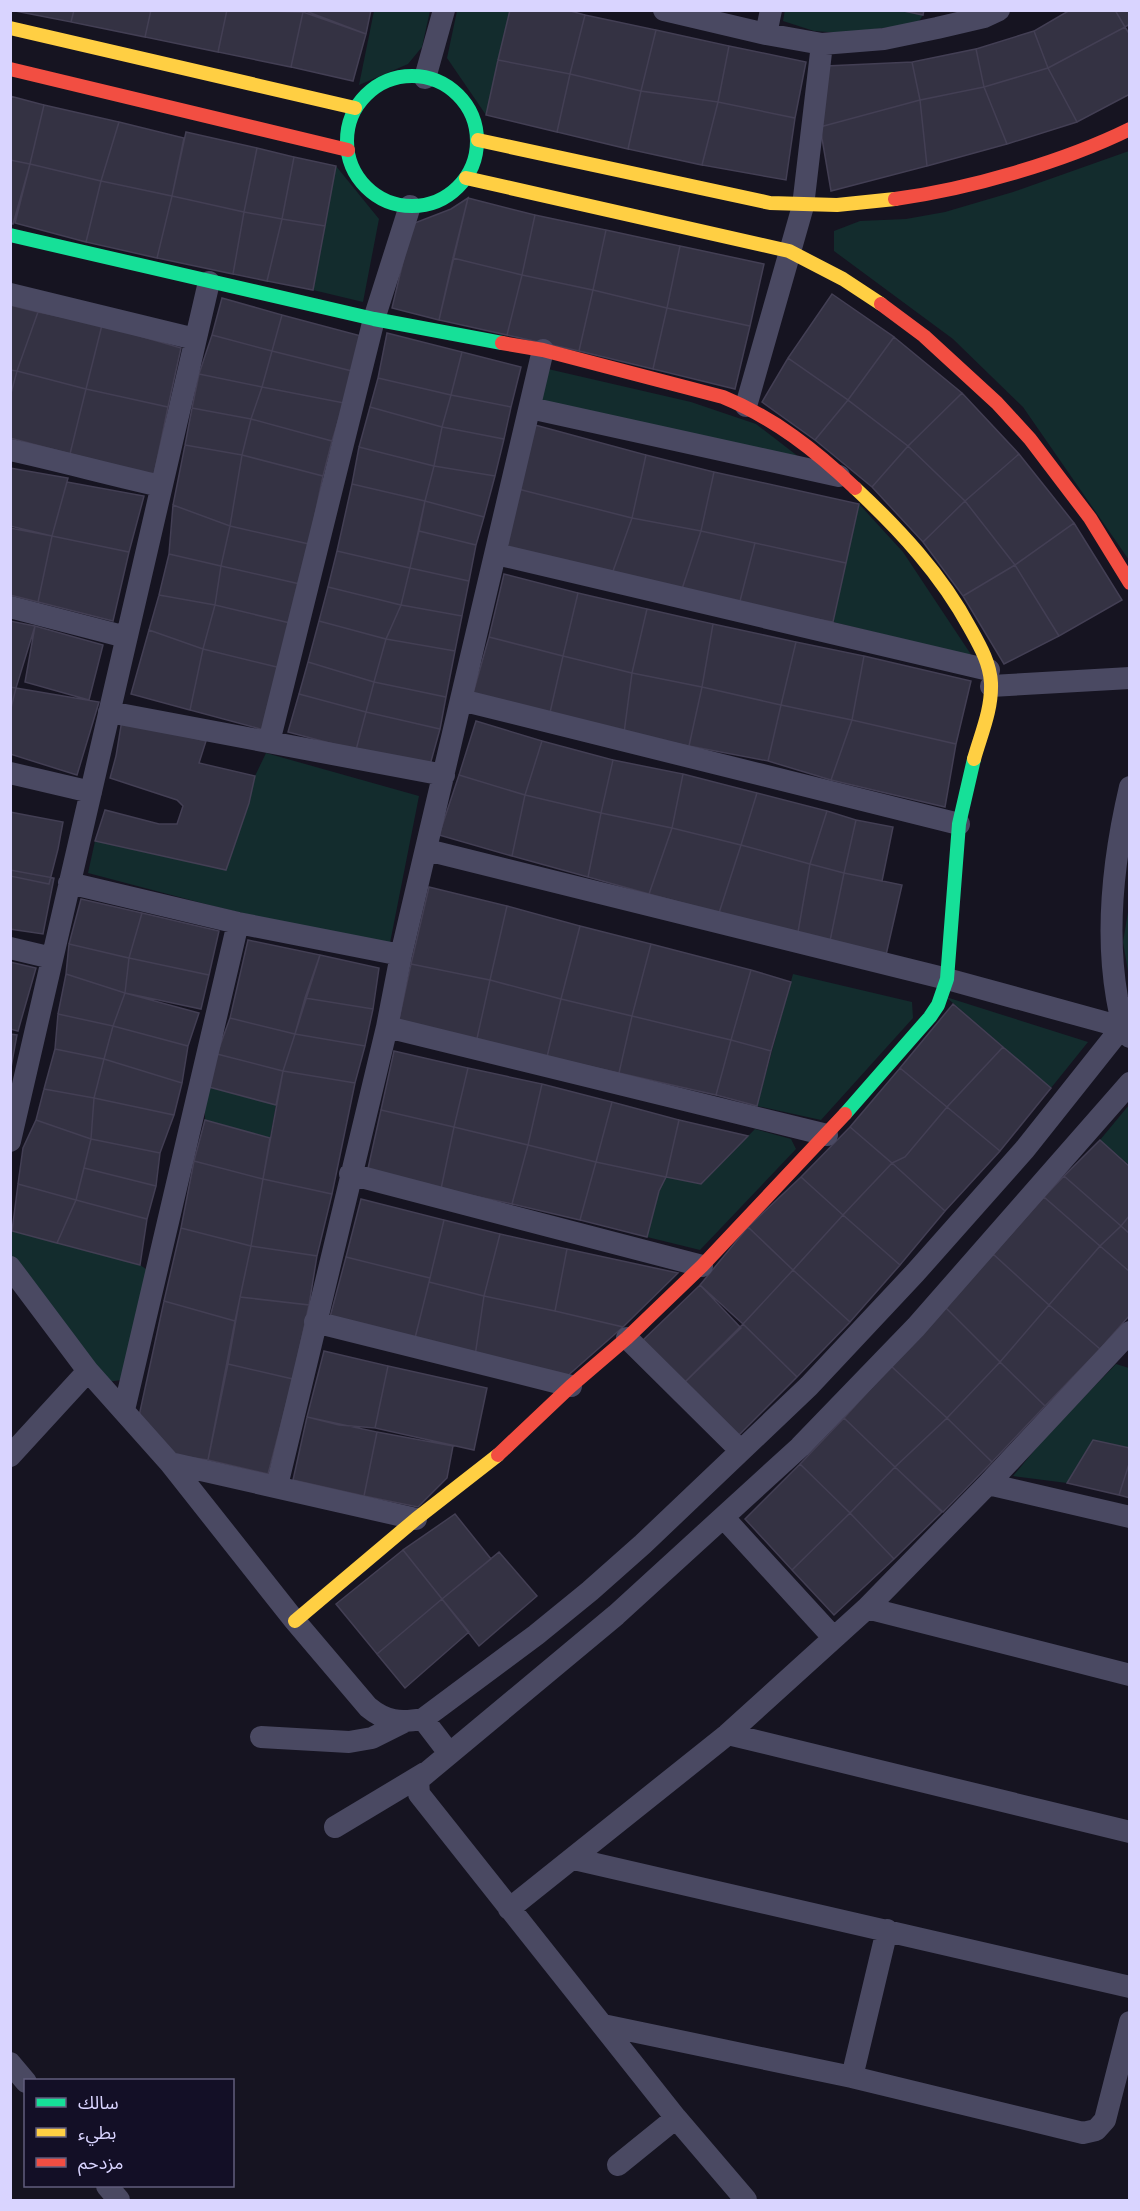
<svg xmlns="http://www.w3.org/2000/svg" width="1140" height="2211" font-family="'Work Sans','Noto Sans Arabic',sans-serif">
  <rect width="100%" height="100%" fill="#161421"/>
  <path fill="#132c2d" d="M785,10H899L923,15L917,24L841,33L814,31L783,21Z
    M374,11H430L422,47L408,64L359,85Z
    M457,11H510L486,115L447,58Z
    M1129,151V560L1023,407L953,339L834,251V231L860,221L906,219L945,212L1013,192Z
    M336,166L379,219L363,302L313,290Z
    M548,369L691,402L756,424L808,464L543,413L541,383Z
    M859,504L903,552L972,656L833,622Z
    M266,753L419,796L389,948L213,906L88,873L95,841L226,870L249,803L255,776Z
    M1129,906L1130,977H1129L1123,942Z
    M793,974L912,1002L913,1018L821,1120L757,1106Z
    M946,997L1088,1042L1051,1088Z
    M205,1086L276,1105L270,1138L205,1120Z
    M1129,1105V1165L1100,1140Z
    M755,1129L791,1139L796,1149L700,1250L647,1237L659,1191L666,1177L701,1184Z
    M12,1231L140,1265L149,1271L121,1380L108,1382L14,1260L11,1254Z
    M1116,1364L1129,1368V1448L1093,1441L1067,1483L1013,1476L1048,1434Z"/>
  <path fill="#343243" stroke="#433f54" stroke-width="1.5" d="M10,10H74L71,22Z
    M74,10H151L145,37L71,22Z
    M151,10H227L218,52L145,37Z
    M227,10L303,12L291,67L218,52Z
    M303,10H371L366,34Z
    M510,10H567L585,15L570,74L498,60Z
    M899,10H924L923,15Z
    M1070,10H1115L1125,27L1048,68L1034,31Z
    M1115,10H1130V24L1125,27Z
    M303,12L366,34L353,81L291,67Z
    M585,15L656,30L641,91L570,74Z
    M1125,27L1130,35V94L1077,122L1048,68Z
    M656,30L729,46L718,102L641,91Z
    M1034,31L1048,68L984,87L976,49Z
    M729,46L806,62L795,118L718,102Z
    M976,49L984,87L920,100L912,62Z
    M498,60L570,74L557,132L486,115Z
    M912,62L920,100L820,127L826,66Z
    M1048,68L1077,122L1007,144L984,87Z
    M570,74L641,91L628,149L557,132Z
    M984,87L1007,144L927,166L920,100Z
    M641,91L718,102L702,165L628,149Z
    M10,96L44,105L30,164L10,160Z
    M920,100L927,166L831,191L820,127Z
    M718,102L795,118L786,180L702,165Z
    M44,105L119,122L101,181L30,164Z
    M119,122L184,138L172,196L101,181Z
    M186,132L257,148L244,212L172,196Z
    M257,148L294,157L282,219L244,212Z
    M294,157L336,166L325,226L282,219Z
    M10,160L30,164L13,224L10,223Z
    M30,164L101,181L86,242L15,223Z
    M101,181L172,196L157,258L86,242Z
    M172,196L244,212L233,274L157,258Z
    M468,198L535,215L522,275L453,258Z
    M468,198L439,320L392,308L412,224L451,209Z
    M244,212L282,219L267,281L233,274Z
    M535,215L606,230L593,290L522,275Z
    M282,219L325,226L313,290L267,281Z
    M606,230L680,246L667,308L593,290Z
    M680,246L764,264L750,326L667,308Z
    M453,258L522,275L507,335L439,320Z
    M522,275L593,290L579,351L507,335Z
    M593,290L667,308L653,369L579,351Z
    M832,294L894,337L848,400L788,358Z
    M222,298L282,315L272,351L212,335Z
    M10,305L38,312L17,371L10,370Z
    M667,308L750,326L735,389L653,369Z
    M38,312L102,325L86,389L17,371Z
    M282,315L361,336L352,371L272,351Z
    M102,325L181,348L168,407L86,389Z
    M387,333L462,352L451,395L378,378Z
    M212,335L272,351L262,387L199,374Z
    M894,337L962,393L908,446L848,400Z
    M272,351L352,371L344,403L262,387Z
    M462,352L521,367L511,407L451,395Z
    M788,358L848,400L815,440L762,402Z
    M10,370L17,371L10,397Z
    M17,371L86,389L70,454L10,438V397Z
    M199,374L262,387L251,419L192,408Z
    M378,378L451,395L442,427L370,407Z
    M262,387L344,403L332,441L251,419Z
    M86,389L168,407L154,475L70,454Z
    M962,393L1019,454L965,501L908,446Z
    M451,395L511,407L504,439L442,427Z
    M848,400L908,446L872,487L815,440Z
    M370,407L442,427L434,466L359,447Z
    M192,408L251,419L242,455L185,445Z
    M251,419L332,441L323,476L242,455Z
    M535,425L646,455L632,518L518,489Z
    M442,427L504,439L495,476L434,466Z
    M185,445L242,455L230,526L173,505Z
    M908,446L965,501L923,542L872,487Z
    M359,447L434,466L425,501L352,484Z
    M1019,454L1074,523L1015,565L965,501Z
    M242,455L323,476L309,544L230,526Z
    M646,455L714,472L701,531L632,518Z
    M434,466L495,476L484,517L425,501Z
    M10,468L68,478L52,536L10,526Z
    M714,472L859,504L846,563L701,531Z
    M67,482L144,496L129,552L52,536Z
    M352,484L425,501L410,568L337,551Z
    M518,489L632,518L612,574L506,551Z
    M425,501L484,517L476,545L419,531Z
    M965,501L1015,565L963,596L923,542Z
    M173,505L230,526L221,566L169,554Z
    M632,518L701,531L682,589L612,574Z
    M1074,523L1122,600L1059,636L1015,565Z
    M230,526L309,544L300,584L221,566Z
    M10,528L52,536L38,602L10,595Z
    M419,531L476,545L469,581L410,568Z
    M701,531L755,543L739,605L682,589Z
    M52,536L129,552L113,621L38,602Z
    M755,543L846,563L833,622L739,605Z
    M337,551L410,568L401,605L328,587Z
    M169,554L221,566L215,605L159,595Z
    M1015,565L1059,636L1004,664L963,596Z
    M221,566L300,584L290,623L215,605Z
    M410,568L469,581L462,616L401,605Z
    M504,574L578,593L563,656L489,637Z
    M328,587L401,605L386,639L319,621Z
    M578,593L647,609L632,673L563,656Z
    M159,595L215,605L203,649L149,630Z
    M215,605L290,623L281,668L203,649Z
    M401,605L462,616L455,651L386,639Z
    M647,609L713,624L702,687L632,673Z
    M10,621L35,626L16,688L10,687Z
    M319,621L386,639L374,682L308,662Z
    M713,624L796,642L781,705L702,687Z
    M35,626L103,645L89,700L25,682Z
    M149,630L203,649L190,710L131,694Z
    M489,637L563,656L549,717L472,697Z
    M386,639L455,651L446,697L374,682Z
    M796,642L864,656L852,720L781,705Z
    M203,649L281,668L264,730L190,710Z
    M563,656L632,673L624,733L549,717Z
    M864,656L971,681L956,744L852,720Z
    M308,662L374,682L366,712L299,694Z
    M632,673L702,687L689,746L624,733Z
    M374,682L446,697L440,729L366,712Z
    M10,687L16,688L10,712Z
    M702,687L781,705L768,761L689,746Z
    M16,688L99,702L77,775L10,754V712Z
    M299,694L366,712L356,750L288,732Z
    M781,705L852,720L831,780L768,761Z
    M366,712L440,729L430,765L356,750Z
    M122,720L206,741L199,763L255,776L249,803L226,870L95,841L105,810L159,824H177L183,806L177,800L110,778L116,756Z
    M852,720L956,744L945,807L831,780Z
    M476,721L542,741L525,795L459,775Z
    M542,741L613,760L601,813L525,795Z
    M613,760L683,774L672,828L601,813Z
    M683,774L757,793L741,845L672,828Z
    M459,775L525,795L512,856L439,835Z
    M757,793L827,811L810,864L741,845Z
    M525,795L601,813L588,877L512,856Z
    M827,811L856,820L844,873L810,864Z
    M10,812L63,822L58,849L49,884L10,876Z
    M601,813L672,828L649,894L588,877Z
    M856,820L893,827L882,881L844,873Z
    M672,828L741,845L719,913L649,894Z
    M741,845L810,864L798,932L719,913Z
    M810,864L844,873L830,941L798,932Z
    M10,870L54,878L43,934L10,929Z
    M844,873L902,885L886,955L830,941Z
    M429,887L507,906L490,980L411,964Z
    M81,899L142,913L129,958L69,944Z
    M507,906L580,926L561,999L490,980Z
    M142,913L219,931L209,975L129,958Z
    M580,926L651,944L632,1016L561,999Z
    M248,940L320,955L295,1034L230,1018Z
    M69,944L129,958L125,993L66,974Z
    M651,944L751,970L731,1040L632,1016Z
    M320,955L379,968L373,1009L305,998Z
    M129,958L209,975L201,1009L125,993Z
    M10,962L36,968L18,1031L10,1029Z
    M411,964L490,980L476,1043L398,1024Z
    M751,970L791,982L771,1051L731,1040Z
    M66,974L125,993L113,1026L58,1014Z
    M490,980L561,999L547,1057L476,1043Z
    M125,993L199,1013L188,1046L113,1026Z
    M305,998L373,1009L365,1046L295,1034Z
    M561,999L632,1016L619,1073L547,1057Z
    M953,1004L1003,1047L947,1107L900,1068Z
    M58,1014L113,1026L104,1059L55,1049Z
    M632,1016L731,1040L716,1095L619,1073Z
    M230,1018L295,1034L283,1071L217,1054Z
    M113,1026L188,1046L182,1083L104,1059Z
    M10,1034L17,1035L10,1073Z
    M295,1034L365,1046L355,1083L283,1071Z
    M731,1040L771,1051L757,1106L716,1095Z
    M1003,1047L1051,1088L1000,1151L947,1107Z
    M55,1049L104,1059L94,1098L44,1089Z
    M394,1051L468,1068L454,1127L381,1110Z
    M217,1054L283,1071L276,1105L205,1086Z
    M104,1059L182,1083L174,1115L94,1098Z
    M468,1068L542,1084L528,1145L454,1127Z
    M900,1068L947,1107L905,1157L892,1163L850,1127Z
    M283,1071L355,1083L332,1194L263,1179Z
    M542,1084L612,1102L596,1162L528,1145Z
    M44,1089L94,1098L91,1139L36,1120Z
    M94,1098L174,1115L160,1153L91,1139Z
    M612,1102L679,1120L666,1177L596,1162Z
    M947,1107L1000,1151L945,1211L892,1163L905,1157Z
    M381,1110L454,1127L441,1189L367,1173Z
    M36,1120L91,1139L76,1200L18,1184L23,1148Z
    M205,1120L270,1138L263,1179L194,1161Z
    M679,1120L748,1136L701,1184L666,1177Z
    M454,1127L528,1145L512,1204L441,1189Z
    M850,1127L892,1163L843,1215L801,1177Z
    M91,1139L160,1153L156,1186L84,1168Z
    M1100,1140L1130,1167V1215L1121,1226L1064,1176Z
    M528,1145L596,1162L580,1220L512,1204Z
    M194,1161L263,1179L251,1246L181,1228Z
    M596,1162L666,1177L659,1191L647,1237L580,1220Z
    M892,1163L945,1211L900,1265L843,1215Z
    M84,1168L156,1186L147,1219L76,1200Z
    M1064,1176L1121,1226L1100,1246L1044,1197Z
    M801,1177L843,1215L793,1270L748,1227Z
    M263,1179L332,1194L317,1256L251,1246Z
    M18,1184L76,1200L57,1243L12,1231Z
    M1044,1197L1100,1246L1049,1305L993,1254Z
    M361,1199L444,1220L430,1278L346,1257Z
    M76,1200L147,1219L140,1265L57,1243Z
    M843,1215L900,1265L850,1322L793,1270Z
    M1130,1215V1234L1121,1226Z
    M444,1220L500,1234L484,1296L429,1282Z
    M1121,1226L1130,1234V1272L1100,1246Z
    M748,1227L793,1270L743,1324L700,1285Z
    M181,1228L251,1246L235,1321L164,1301Z
    M500,1234L567,1249L555,1311L484,1296Z
    M251,1246L317,1256L309,1305L240,1297Z
    M1100,1246L1130,1272V1315L1100,1349L1049,1305Z
    M567,1249L678,1273L623,1327L555,1311Z
    M993,1254L1049,1305L1000,1362L945,1307Z
    M346,1257L430,1278L415,1338L330,1317Z
    M793,1270L850,1322L797,1377L743,1324Z
    M429,1282L484,1296L475,1356L415,1338Z
    M700,1285L741,1328L683,1384L642,1341Z
    M484,1296L555,1311L623,1327L564,1379L475,1356Z
    M240,1297L309,1305L293,1379L228,1364Z
    M164,1301L235,1321L208,1460L167,1454L139,1416Z
    M1049,1305L1100,1349L1045,1406L1000,1362Z
    M945,1307L1000,1362L947,1418L891,1366Z
    M743,1324L797,1377L737,1437L683,1384Z
    M324,1351L388,1366L375,1428L339,1425L307,1417Z
    M1000,1362L1045,1406L992,1462L947,1418Z
    M228,1364L293,1379L268,1474L208,1460Z
    M388,1366L487,1388L474,1450L375,1428Z
    M891,1366L947,1418L895,1467L844,1418Z
    M307,1417L377,1432L364,1496L293,1480Z
    M844,1418L895,1467L850,1513L800,1464Z
    M947,1418L992,1462L943,1512L895,1467Z
    M377,1432L453,1446L447,1478L418,1507L364,1496Z
    M1093,1440L1130,1448V1461L1119,1495L1067,1483Z
    M1130,1461V1498L1119,1495Z
    M800,1464L850,1513L792,1570L745,1519Z
    M895,1467L942,1512L894,1559L850,1513Z
    M850,1513L894,1559L834,1615L792,1570Z
    M455,1514L491,1559L442,1599L403,1550Z
    M403,1550L442,1599L377,1654L336,1604Z
    M499,1552L537,1596L479,1646L442,1599Z
    M442,1599L469,1632L405,1688L377,1654Z"/>
  <g fill="none" stroke-linecap="round" stroke-linejoin="round">
    <path stroke="#4a4962" stroke-width="22" d="M664,10L766,34L822,44L884,39L937,28L984,17L999,10
      M766,34L771,10
      M425,78L444,10
      M10,294L195,339
      M746,406L803,206L822,44
      M530,408L839,476
      M10,450C61,461 111,475 161,486
      M496,554L989,670
      M10,607L126,637
      M991,686L1130,678
      M461,700L959,824
      M109,712L444,775
      M269,742L374,319L410,206
      M10,773L91,792
      M1130,787C1114,855 1105,929 1117,998C1120,1013 1121,1025 1130,1037
      M427,850L947,979L1122,1027
      M69,883L238,923L401,955
      M10,948L52,958
      M387,1027L827,1135
      M10,1141L209,282
      M350,1174L702,1266
      M10,1267L88,1371L170,1463L295,1621L368,1707C386,1722 400,1723 423,1719L536,1635L590,1591L643,1544L809,1386L915,1273L1025,1149L1122,1027
      M315,1322L571,1386
      M627,1338L740,1450
      M124,1410L238,923
      M10,1456L88,1371
      M170,1463L416,1519
      M988,1484L1130,1517
      M277,1486L387,1027L401,955L543,350
      M724,1518L833,1637
      M867,1608L1130,1675
      M423,1719L449,1753
      M728,1734L1130,1832
      M261,1737L349,1742L372,1738L402,1723
      M335,1827L425,1773
      M574,1859L1130,1987
      M509,1909L728,1734L867,1608L988,1484L1130,1332
      M603,2025L852,2077L1083,2133L1096,2130L1105,2120L1130,2022
      M10,2063L26,2082
      M852,2077L887,1930
      M618,2165L676,2118
      M107,2186L119,2200
      M746,2200L676,2118L419,1794L418,1780L616,1615L800,1447L916,1327L1130,1083"/>
    <path stroke="#16e098" stroke-width="14" d="M347 141a65 65 0 1 1 130 0a65 65 0 1 1-130 0Z
      M10,235L374,319L502,343
      M845,1114L930,1017L938,1005L947,979L959,824L974,759"/>
    <path stroke="#ffcf43" stroke-width="14" d="M10,28L355,108
      M478,140L770,203L837,205L895,199
      M466,178L789,251L843,279L881,304
      M855,488C899,529 941,574 970,628C980,646 990,663 991,683C992,710 981,734 974,759
      M295,1621L416,1519L498,1455"/>
    <path stroke="#f24e42" stroke-width="14" d="M10,69L348,150
      M895,199C969,189 1063,162 1130,129
      M881,304L924,336L997,403L1030,439L1090,518L1130,583
      M502,343L543,350L723,397C774,418 815,450 855,488
      M498,1455L571,1386L627,1338L702,1266L845,1114"/>
  </g>
  <rect width="1140" height="2211" fill="none" stroke="#d9d4ff" stroke-width="24"/>
  <rect x="24" y="2079" width="210" height="108" fill="#130f26" stroke="#625e7d" stroke-width="1.5"/>
  <rect x="36" y="2098" width="30" height="9" fill="#16e098" stroke="#625e7d" stroke-width="1.5"/>
  <text x="78" y="2109" font-size="18" fill="#d9d4ff">سالك</text>
  <rect x="36" y="2128" width="30" height="9" fill="#ffcf43" stroke="#625e7d" stroke-width="1.5"/>
  <text x="78" y="2139" font-size="18" fill="#d9d4ff">بطيء</text>
  <rect x="36" y="2158" width="30" height="9" fill="#f24e42" stroke="#625e7d" stroke-width="1.5"/>
  <text x="78" y="2169" font-size="18" fill="#d9d4ff">مزدحم</text>
</svg>
